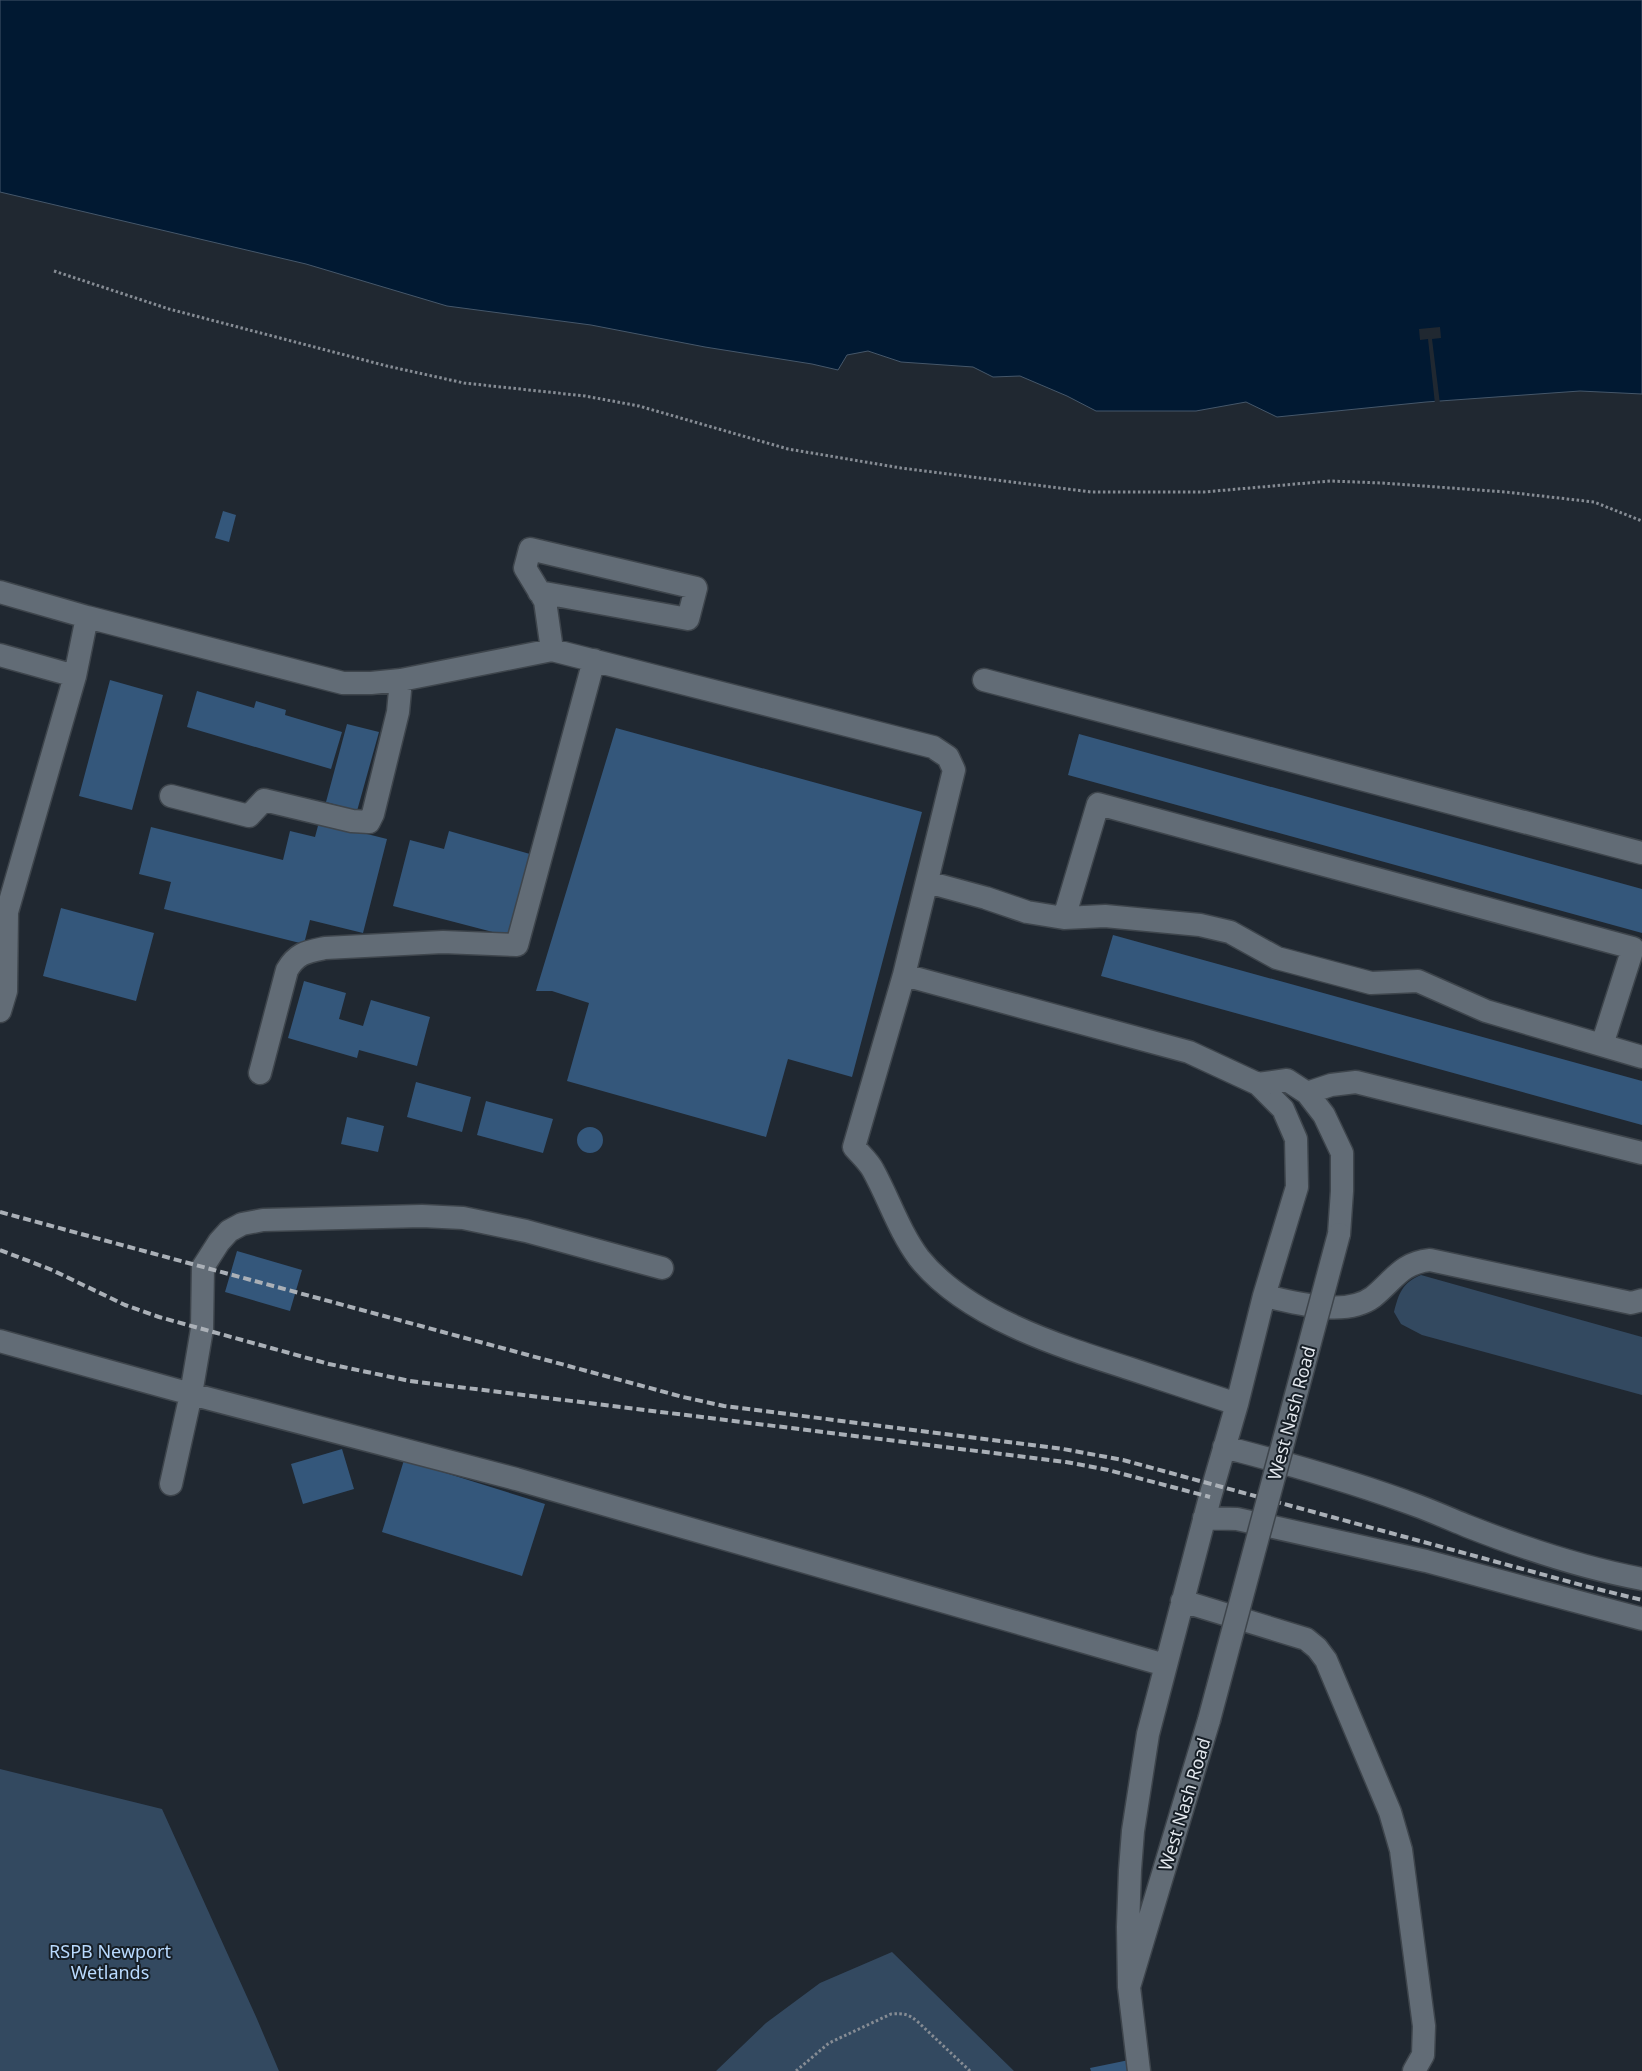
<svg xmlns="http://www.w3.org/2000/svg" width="1642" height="2071" font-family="'Noto Sans',sans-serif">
  <rect width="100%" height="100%" fill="#202831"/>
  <path fill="#334960" d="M1421,1275L1642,1337V1395L1422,1335L1401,1324L1394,1312C1399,1293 1402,1283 1421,1275Z
    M0,1769L162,1809L257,2019L279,2071H0Z
    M892,1952L1014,2071H716L766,2023L820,1983Z"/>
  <path fill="#011932" stroke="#45576a" d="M0,0H1642V394L1580,391L1426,402L1277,417L1246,402L1196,411H1096L1067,396L1020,376L993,377L973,367L901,362L868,351L847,355L838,370L812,364L705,347L591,325L447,306L306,264L0,192Z"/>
  <path fill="#202831" d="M1440,327L1441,338L1432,339L1440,404H1435L1428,339L1420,340L1419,329Z"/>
  <path fill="#34577b" d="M223,511L236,515L229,542L215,538Z
    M110,680L163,695L132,810L79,796Z
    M197,691L254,708L256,701L286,710L285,715L342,732L331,769L187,727Z
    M347,724L379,732L357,811L326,802Z
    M616,728L922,812L852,1077L788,1059L766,1137L567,1081L589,1003L552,991H536Z
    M1079,734L1642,889V933L1068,775Z
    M319,822L387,839L363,933L310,920L304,944L164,909L171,882L139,874L151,827L283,860L290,831L315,837Z
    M449,831L530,854L508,936L393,906L410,840L444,849Z
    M61,908L154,933L136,1001L43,976Z
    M1113,935L1642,1081V1125L1101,976Z
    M304,981L346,993L339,1019L363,1026L371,1000L430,1017L417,1066L359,1050L357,1058L288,1038Z
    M416,1082L471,1097L462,1132L407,1117Z
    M486,1101L553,1119L543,1153L477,1135Z
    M347,1117L384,1126L378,1152L341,1144Z
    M577 1140a13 13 0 1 1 26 0a13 13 0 1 1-26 0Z
    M237,1251L302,1270L290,1311L225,1292Z
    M342,1449L354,1489L303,1504L291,1464Z
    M404,1460L545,1504L522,1576L382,1532Z
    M1129,2060L1131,2071H1091L1090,2068Z"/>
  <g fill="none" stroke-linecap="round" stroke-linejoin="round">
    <defs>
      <path id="minor" d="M0,592L87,617L343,683H371L401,680L552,650L933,747L948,757L954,770L904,975
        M539,592L688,619L696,588L530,549L525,568L545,601L552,650
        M0,655L75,676
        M984,680L1642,853
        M171,796L249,816L264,800L352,821L369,822L373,814L398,712L401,680
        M927,882L986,898L1027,912L1064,918L1105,916L1200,925L1230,932L1277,958L1371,983L1418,981L1486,1011L1642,1057
        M1064,918L1098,804L1633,948L1602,1045
        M0,1011L6,991L7,912L75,676L87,617
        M260,1073L287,970C297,953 306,952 325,948L443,942L517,945L594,660
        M1258,1084L1287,1080L1307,1093
        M1339,1234L1342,1191V1153L1324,1115L1307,1093L1331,1085L1356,1082L1642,1153
        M1264,1296C1294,1302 1345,1318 1373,1297C1394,1280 1401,1263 1430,1260L1631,1303L1642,1300
        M0,1341L191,1394L516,1479L1165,1665
        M1224,1447C1290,1464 1354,1482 1418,1506C1434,1512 1450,1519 1467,1526C1523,1548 1583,1568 1642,1579
        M171,1484L191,1394L202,1329L203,1267L219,1242L229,1231L242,1224L263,1220L422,1216L463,1218L526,1231L662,1268
        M1204,1518L1237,1519L1426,1561L1642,1619
        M1182,1601L1306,1639L1317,1648L1326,1660L1390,1812L1401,1850L1424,2026L1423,2055L1414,2071
        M1129,1987L1128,1927L1130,1870L1133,1831L1148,1734L1210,1497L1237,1404L1264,1296L1297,1187L1296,1139L1283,1109L1258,1084L1189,1052L904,975L854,1147C860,1154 869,1162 873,1170C889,1199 899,1231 919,1258C966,1317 1059,1346 1128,1368C1164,1380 1201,1392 1237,1404
        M1139,2071L1129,1987L1209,1720"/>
    </defs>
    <use href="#minor" stroke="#3e454c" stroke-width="25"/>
    <path stroke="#868c94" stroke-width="3" stroke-dasharray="2.5 2.5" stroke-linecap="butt" d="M54,271L169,309L387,366L464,383L585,396L639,406L788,449L901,468L1091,492H1204L1330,481L1382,483L1506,492L1594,502L1642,521
      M796,2071L829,2043L891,2014C903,2013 909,2014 918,2022L970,2071"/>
    <use href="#minor" stroke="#626c76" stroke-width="22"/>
    <path stroke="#aab0b7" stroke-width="4" stroke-dasharray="8 4" stroke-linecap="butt" d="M0,1212L683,1397L724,1406L1063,1449L1123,1460L1585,1586L1642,1600
      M0,1250L52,1270L125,1305L159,1317L329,1364L410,1381L1066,1462L1108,1470L1210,1497"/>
    <defs>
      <path id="minor-bridge" d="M1209,1720L1339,1234"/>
    </defs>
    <use href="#minor-bridge" stroke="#3e454c" stroke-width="25" stroke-linecap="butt"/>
    <use href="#minor-bridge" stroke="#626c76" stroke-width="22"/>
  </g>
  <g text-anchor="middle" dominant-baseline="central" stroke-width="4" stroke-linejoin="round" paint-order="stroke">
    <g font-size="18" fill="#e3e8ee" stroke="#171f27">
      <text transform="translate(1291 1413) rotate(-75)">West Nash Road</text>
      <text transform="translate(1184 1804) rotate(-73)">West Nash Road</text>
    </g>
    <g font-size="18" fill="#b9dafe" stroke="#171f27">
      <text x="110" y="1951">RSPB Newport<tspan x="110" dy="21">Wetlands</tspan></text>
    </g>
  </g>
</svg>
